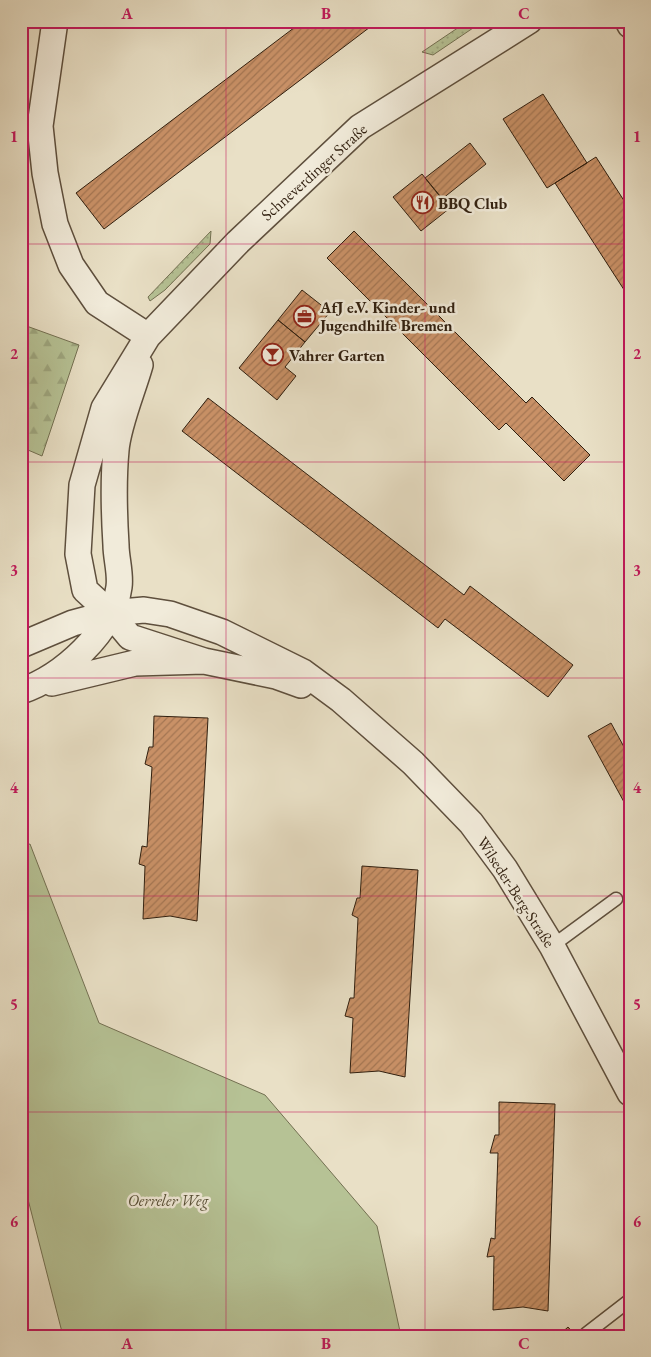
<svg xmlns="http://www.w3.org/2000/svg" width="651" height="1357" font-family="'EB Garamond',serif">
  <defs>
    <pattern id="grass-dots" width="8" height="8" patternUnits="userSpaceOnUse" patternTransform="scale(1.25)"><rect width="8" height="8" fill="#b6c295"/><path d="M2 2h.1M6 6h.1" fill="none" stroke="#9da67f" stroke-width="1.8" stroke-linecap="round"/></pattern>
    <pattern id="forest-firs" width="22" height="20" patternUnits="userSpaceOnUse" patternTransform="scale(1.25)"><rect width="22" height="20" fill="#b6c295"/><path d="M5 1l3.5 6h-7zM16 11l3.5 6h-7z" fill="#9da67f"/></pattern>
    <pattern id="building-hatch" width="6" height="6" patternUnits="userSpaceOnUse" patternTransform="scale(1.25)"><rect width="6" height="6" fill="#c99167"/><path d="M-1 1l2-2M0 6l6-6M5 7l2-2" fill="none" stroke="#a47653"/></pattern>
  </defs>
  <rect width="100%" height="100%" fill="#e9e0c6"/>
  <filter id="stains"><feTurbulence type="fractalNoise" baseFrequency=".004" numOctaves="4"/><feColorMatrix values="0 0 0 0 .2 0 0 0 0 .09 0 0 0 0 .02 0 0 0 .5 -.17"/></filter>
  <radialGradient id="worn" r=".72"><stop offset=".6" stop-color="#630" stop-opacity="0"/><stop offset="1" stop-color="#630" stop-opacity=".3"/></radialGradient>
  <path fill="url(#grass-dots)" stroke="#737052" d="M468,21H472L476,26L433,55L422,52Z
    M211,231L210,244L165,290L150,301L148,297Z"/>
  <path fill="url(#forest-firs)" stroke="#737052" d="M21,324L79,345L42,456L21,447Z"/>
  <path fill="#b6c295" stroke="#737052" d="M30,844L99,1023L265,1095L377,1226L401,1336H63L21,1172V846Z"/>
  <path fill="url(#building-hatch)" stroke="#301f0f" d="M303,21H378L104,229L76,193Z
    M543,94L587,163L547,188L503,119Z
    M470,143L486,164L442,199L425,178Z
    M596,157L630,210V299L555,183Z
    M422,174L450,208L421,231L393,197Z
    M354,231L526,403L532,397L590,455L564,481L506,423L499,430L327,258Z
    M302,290L330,312L305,342L278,320Z
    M278,320L305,342L285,367L296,376L277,400L239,368Z
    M208,398L464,595L470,586L573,665L548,697L445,619L438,628L182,431Z
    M154,716L208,718L197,921L170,916L143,919L145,866L139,864L142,846L147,847L152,767L145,764L149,747H153Z
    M611,723L630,758V813L588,736Z
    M362,866L418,870L405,1077L379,1071L350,1073L353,1018L345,1016L350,998H354L358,918L352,915L357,898H360Z
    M499,1102L555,1104L548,1311L523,1307L493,1310L494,1256L487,1257L491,1238L495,1239L498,1153H490L495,1135H499Z
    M568,1327L576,1336H558Z"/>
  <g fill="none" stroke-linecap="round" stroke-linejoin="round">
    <defs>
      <path id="lane" d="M552,946L616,899
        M586,1334L630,1300"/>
      <path id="street" d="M55,21L40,126L45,173L55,224L71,265L97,303L148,336
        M628,21L630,25
        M21,645L73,623L110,613L144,610L170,614L222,632L303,672L341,700L413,763L471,823L505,869L552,946L630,1093
        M204,661L130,637L110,613L85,590L78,554L82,485L104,408L148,336L238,242L360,127L529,21
        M52,683L135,663L204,661L276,676L301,685
        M21,691C62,677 113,632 119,587C121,574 116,558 116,545C114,513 113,482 116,450C118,425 133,390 140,365"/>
    </defs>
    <use href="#lane" stroke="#5e4f3d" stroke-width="15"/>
    <use href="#street" stroke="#5e4f3d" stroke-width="28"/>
    <use href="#lane" stroke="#f1ebda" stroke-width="12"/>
    <use href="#street" stroke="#f1ebda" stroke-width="25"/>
  </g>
  <path fill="none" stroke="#c2185b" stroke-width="1" stroke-opacity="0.55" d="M226,21V1336M425,21V1336M21,244H630M21,462H630M21,678H630M21,896H630M21,1112H630"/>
  <defs>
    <symbol id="restaurant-ring" viewBox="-11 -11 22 22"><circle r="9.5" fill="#f1ebda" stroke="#8f2418" stroke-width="1.5"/><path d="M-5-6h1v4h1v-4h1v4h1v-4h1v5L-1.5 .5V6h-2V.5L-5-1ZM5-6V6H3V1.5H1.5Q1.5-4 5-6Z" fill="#8f2418"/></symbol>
    <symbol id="office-ring" viewBox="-11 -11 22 22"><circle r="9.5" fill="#f1ebda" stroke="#8f2418" stroke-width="1.5"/><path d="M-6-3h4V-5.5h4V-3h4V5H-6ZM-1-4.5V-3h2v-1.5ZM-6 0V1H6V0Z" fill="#8f2418"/></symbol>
    <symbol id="bar-ring" viewBox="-11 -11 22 22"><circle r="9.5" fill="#f1ebda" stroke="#8f2418" stroke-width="1.5"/><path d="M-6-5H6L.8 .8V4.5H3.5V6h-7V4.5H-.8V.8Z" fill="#8f2418"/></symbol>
  </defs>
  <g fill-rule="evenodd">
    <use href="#restaurant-ring" x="410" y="190" width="25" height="25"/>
    <use href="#office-ring" x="292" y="304" width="25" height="25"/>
    <use href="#bar-ring" x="260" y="342" width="25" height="25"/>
  </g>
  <g text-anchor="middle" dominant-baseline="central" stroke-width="5" stroke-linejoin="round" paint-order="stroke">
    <g font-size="16" fill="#301f0f" stroke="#f1ebda">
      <text transform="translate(314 172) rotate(-42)">Schneverdinger Straße</text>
      <text transform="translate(516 892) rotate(57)">Wilseder-Berg-Straße</text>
    </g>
    <g font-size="16" font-weight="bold" fill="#301f0f" stroke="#f1ebda" text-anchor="start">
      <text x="438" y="203">BBQ Club</text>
      <text x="320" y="307">AfJ e.V. Kinder- und<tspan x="320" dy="18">Jugendhilfe Bremen</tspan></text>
      <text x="289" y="355">Vahrer Garten</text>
    </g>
    <g font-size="16" font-style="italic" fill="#585037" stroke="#f1ebda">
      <text x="168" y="1200">Oerreler Weg</text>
    </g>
  </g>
  <rect width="651" height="1357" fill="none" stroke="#e9e0c6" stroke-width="55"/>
  <rect x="28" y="28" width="596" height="1302" fill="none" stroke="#c2185b" stroke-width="2"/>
  <g font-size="16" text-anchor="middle" font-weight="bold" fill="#c2185b">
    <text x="127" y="19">A</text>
    <text x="326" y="19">B</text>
    <text x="524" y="19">C</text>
    <text x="14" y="142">1</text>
    <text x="637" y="142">1</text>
    <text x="14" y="359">2</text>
    <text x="637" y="359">2</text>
    <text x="14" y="576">3</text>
    <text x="637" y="576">3</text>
    <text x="14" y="793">4</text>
    <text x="637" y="793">4</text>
    <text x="14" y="1010">5</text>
    <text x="637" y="1010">5</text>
    <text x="14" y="1227">6</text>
    <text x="637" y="1227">6</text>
    <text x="127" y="1349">A</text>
    <text x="326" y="1349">B</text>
    <text x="524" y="1349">C</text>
  </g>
  <rect width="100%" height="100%" filter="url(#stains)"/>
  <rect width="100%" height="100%" fill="url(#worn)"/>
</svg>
